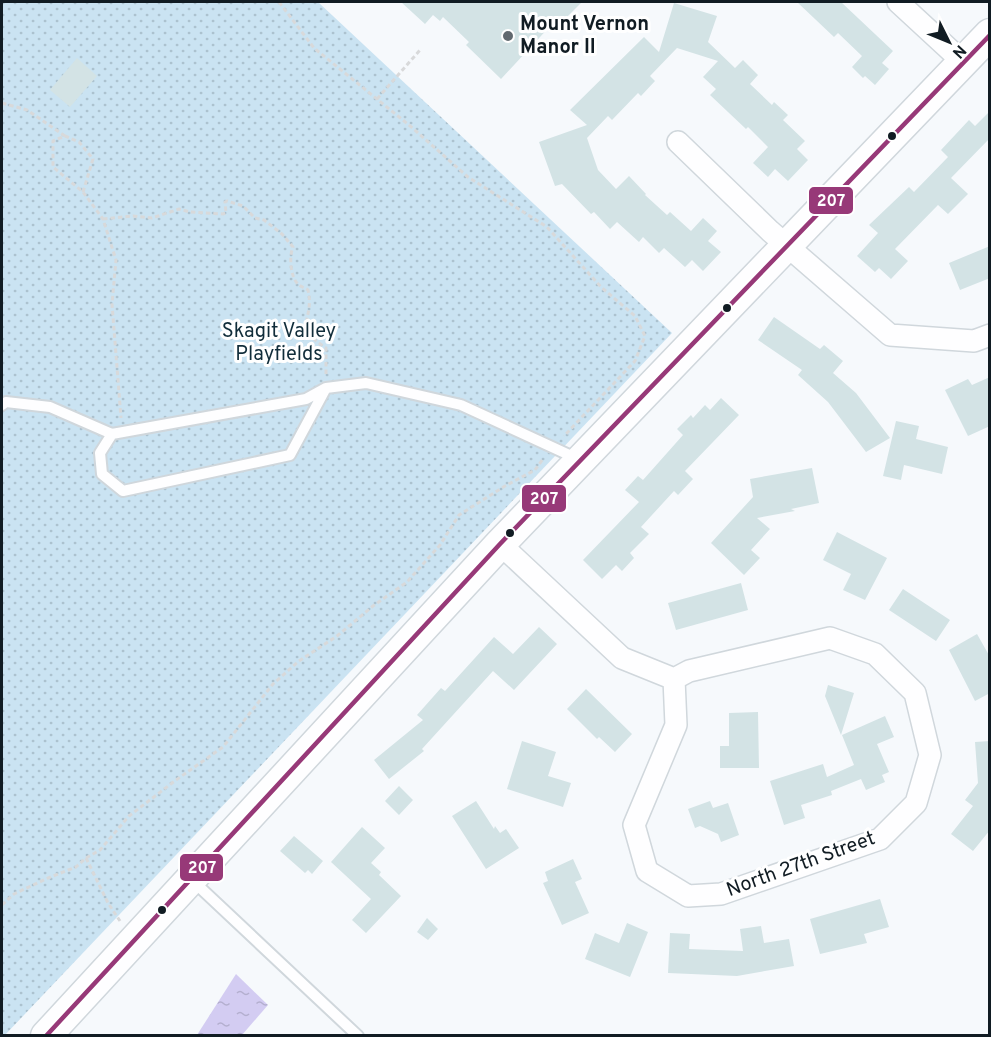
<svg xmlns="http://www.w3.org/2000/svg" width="991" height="1037" font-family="Overpass,sans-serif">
  <defs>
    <pattern id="park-dots" width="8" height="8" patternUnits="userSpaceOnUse" patternTransform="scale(1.5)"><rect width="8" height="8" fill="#cae3f2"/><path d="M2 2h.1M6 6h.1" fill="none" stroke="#acc2cf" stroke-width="1.8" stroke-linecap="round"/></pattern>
    <pattern id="water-ripples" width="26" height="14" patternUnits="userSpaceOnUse" patternTransform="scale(1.5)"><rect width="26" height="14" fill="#d3ccf2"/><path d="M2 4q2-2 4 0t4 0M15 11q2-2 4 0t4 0" fill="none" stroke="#b4afcf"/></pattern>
  </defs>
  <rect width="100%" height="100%" fill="#f6f9fc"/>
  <path fill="url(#park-dots)" d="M2,2H318L672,333L5,1035H2Z"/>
  <path fill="url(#water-ripples)" d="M236,974L268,1005L242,1035H197Z"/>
  <path fill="#d3e3e5" d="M401,2H582L557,27L553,23L501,79L466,45L469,42L443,17L440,21L433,15L425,24Z
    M797,2H841L893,51L882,63L889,69L875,85L865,76L863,78L852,67L862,56L838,33L834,37Z
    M674,3L717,16L708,42L735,68L743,60L758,75L750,84L772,105L774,102L788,115L783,120L805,141L797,149L808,160L788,181L775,169L768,177L753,163L768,147L748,127L746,129L710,95L716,89L703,77L718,61L677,48L650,76L655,81L641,96L638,93L612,120L608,116L587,138L598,170L616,189L629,176L646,194L645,195L667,215L670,212L691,231L703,218L717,231L708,241L721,252L703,271L692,260L685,267L664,248L659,253L643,237L639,242L617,222L610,229L594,212L591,214L562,184L555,186L539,142L587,125L570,110L644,37L659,52Z
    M77,58L97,76L70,107L50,90Z
    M990,111V138L951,178L968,194L948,214L938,205L895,249L908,261L891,279L879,268L875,272L857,256L878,233L869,225L909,187L914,192L948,157L941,150L969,120L975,126Z
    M990,246V278L960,290L949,263Z
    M774,317L820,349L824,345L843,361L833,373L856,393L890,438L866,452L828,402L798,375L802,370L758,340Z
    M990,377V426L968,436L945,390L968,379L972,385Z
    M721,398L739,415L685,471L693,479L678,495L674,491L641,527L649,534L630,553L634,558L622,571L616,565L602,579L583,560L639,502L625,490L638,476L643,480L683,435L677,429L691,415L693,418L705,405L710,410Z
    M896,421L919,426L916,439L948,447L942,474L904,465L901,480L883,476Z
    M812,468L819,503L791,509L795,511L757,518L770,529L751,550L760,558L744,575L711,543L753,497L750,479Z
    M837,532L887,558L865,600L843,590L851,574L823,560Z
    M741,583L748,610L676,630L668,603Z
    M903,589L950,620L936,641L889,610Z
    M539,627L557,644L514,690L493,671L422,749L424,751L389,779L374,760L423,720L417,715L441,688L445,691L494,637L513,654Z
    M977,634L990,657V693L975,701L949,650Z
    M828,685L854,693L841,735L825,696Z
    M586,689L632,734L615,752L599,737L597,739L567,709Z
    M758,712L759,768H720V746H729V713Z
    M885,716L894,737L877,744L889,772L882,775L885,782L866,790L861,779L831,791L832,795L801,805L805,818L784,825L770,781L823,764L827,777L854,765L842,735Z
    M522,741L556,752L548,776L571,783L563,807L507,789Z
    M990,741V830L973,851L951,834L973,806L965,800L978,783L975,742Z
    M399,786L413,800L399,815L385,801Z
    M476,801L494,829L495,826L500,833L506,829L519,848L486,869L452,816Z
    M710,801L713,808L728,803L739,835L721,842L718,834L700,826L695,828L688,809Z
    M362,827L385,848L371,863L381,872L379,875L401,896L366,933L352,920L371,899L331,862Z
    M294,836L323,861L312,874L308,870L305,873L280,851Z
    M573,859L582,879L575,882L589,913L562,925L543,883L548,881L545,872Z
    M880,899L889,927L864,934L867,943L820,954L810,919Z
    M427,918L438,929L428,940L417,932Z
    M627,923L648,932L630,977L585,959L595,933L619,943Z
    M761,926L764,943L789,939L794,966L737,976L668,973L670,933L690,934L689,949L743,951L740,929Z"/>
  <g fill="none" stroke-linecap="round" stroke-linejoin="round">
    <defs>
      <path id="lane" d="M326,388L290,455L123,491L102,474L100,453L112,434L306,399L326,388L366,383L461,405L578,459
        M2,405L6,402L50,407L112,434
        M193,881L358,1036"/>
      <path id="street" d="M898,2L963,62
        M678,142L770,231L890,335L974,341L990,335
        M500,544L622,658L674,679
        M830,638L875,654L915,693L930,755L916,803L880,839L721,894L688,896L647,871L634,825L676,725L674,679L689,671Z"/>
      <path id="secondary" d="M46,1036L500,544L990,34"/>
    </defs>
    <use href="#lane" stroke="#d0d7dc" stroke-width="14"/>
    <use href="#street" stroke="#d0d7dc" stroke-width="24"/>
    <use href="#secondary" stroke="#d0d7dc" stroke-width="33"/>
    <path stroke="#d8d9da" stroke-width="3" stroke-dasharray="4.5 3" stroke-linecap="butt" d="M279,2L314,48L409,125L468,177L547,227L601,287L635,316L645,336L635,361L564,436
      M377,99L420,50
      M2,103L27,110L65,136
      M83,192L93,159L79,142L65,136L53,141V167L83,192L103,219L116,260L112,304L121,418
      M103,219L133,216L152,218L179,209L190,212L223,214L226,213L225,202L227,201L243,206L255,218L264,220L282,234L293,247C289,256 290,278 299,285C302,287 305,288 308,290C315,321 291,325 326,348V374
      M86,858L108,903L120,921
      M2,905L14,894L48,878L76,867L86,858L100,850L129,816L176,780L223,747L273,684L299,661L337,636L373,606L407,582L440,545L459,515L505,486L535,470L543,459"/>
    <use href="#lane" stroke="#fefeff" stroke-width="10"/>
    <use href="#street" stroke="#fefeff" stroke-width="21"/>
    <use href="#secondary" stroke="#fefeff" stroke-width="30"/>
    <defs>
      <path id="bus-1" d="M46,1036L500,544L990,35"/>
    </defs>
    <use href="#bus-1" stroke="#fff" stroke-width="9"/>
    <use href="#bus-1" stroke="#973978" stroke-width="4.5"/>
  </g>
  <circle fill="#61696f" stroke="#fff" stroke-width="2" cx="508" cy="36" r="6"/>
  <g fill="#111c23" stroke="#fff" stroke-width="2">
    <circle cx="892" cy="136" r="5"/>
    <circle cx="727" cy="308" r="5"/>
    <circle cx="510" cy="533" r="5"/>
    <circle cx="162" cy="910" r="5"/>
  </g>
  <g text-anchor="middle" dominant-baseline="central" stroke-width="6" stroke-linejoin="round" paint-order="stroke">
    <g font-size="20" font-weight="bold" fill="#111c23" stroke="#fff" text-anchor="start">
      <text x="520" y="25">Mount Vernon<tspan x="520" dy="23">Manor II</tspan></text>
    </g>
    <g font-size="20" fill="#112d3a" stroke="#fff">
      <text x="279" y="332">Skagit Valley<tspan x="279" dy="23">Playfields</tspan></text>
    </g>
    <g font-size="20" fill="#111c23" stroke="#fff">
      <text transform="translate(801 865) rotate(-20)">North 27th Street</text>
    </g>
  </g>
  <g stroke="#fff" stroke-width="2">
    <rect x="808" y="186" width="46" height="29" rx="6" fill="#973978"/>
    <rect x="521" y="484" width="46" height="29" rx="6" fill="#973978"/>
    <rect x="179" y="853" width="45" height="29" rx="6" fill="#973978"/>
  </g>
  <g font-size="16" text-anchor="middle" font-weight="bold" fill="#fff">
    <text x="831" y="206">207</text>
    <text x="544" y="504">207</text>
    <text x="202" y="873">207</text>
  </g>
  <rect width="991" height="1037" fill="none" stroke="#111c23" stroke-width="6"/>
  <g transform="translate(949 42) rotate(133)" stroke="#ffffff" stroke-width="4.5" paint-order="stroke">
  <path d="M0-4.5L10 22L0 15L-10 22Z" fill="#111c23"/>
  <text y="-9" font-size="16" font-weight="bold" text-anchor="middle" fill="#111c23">N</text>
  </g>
</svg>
